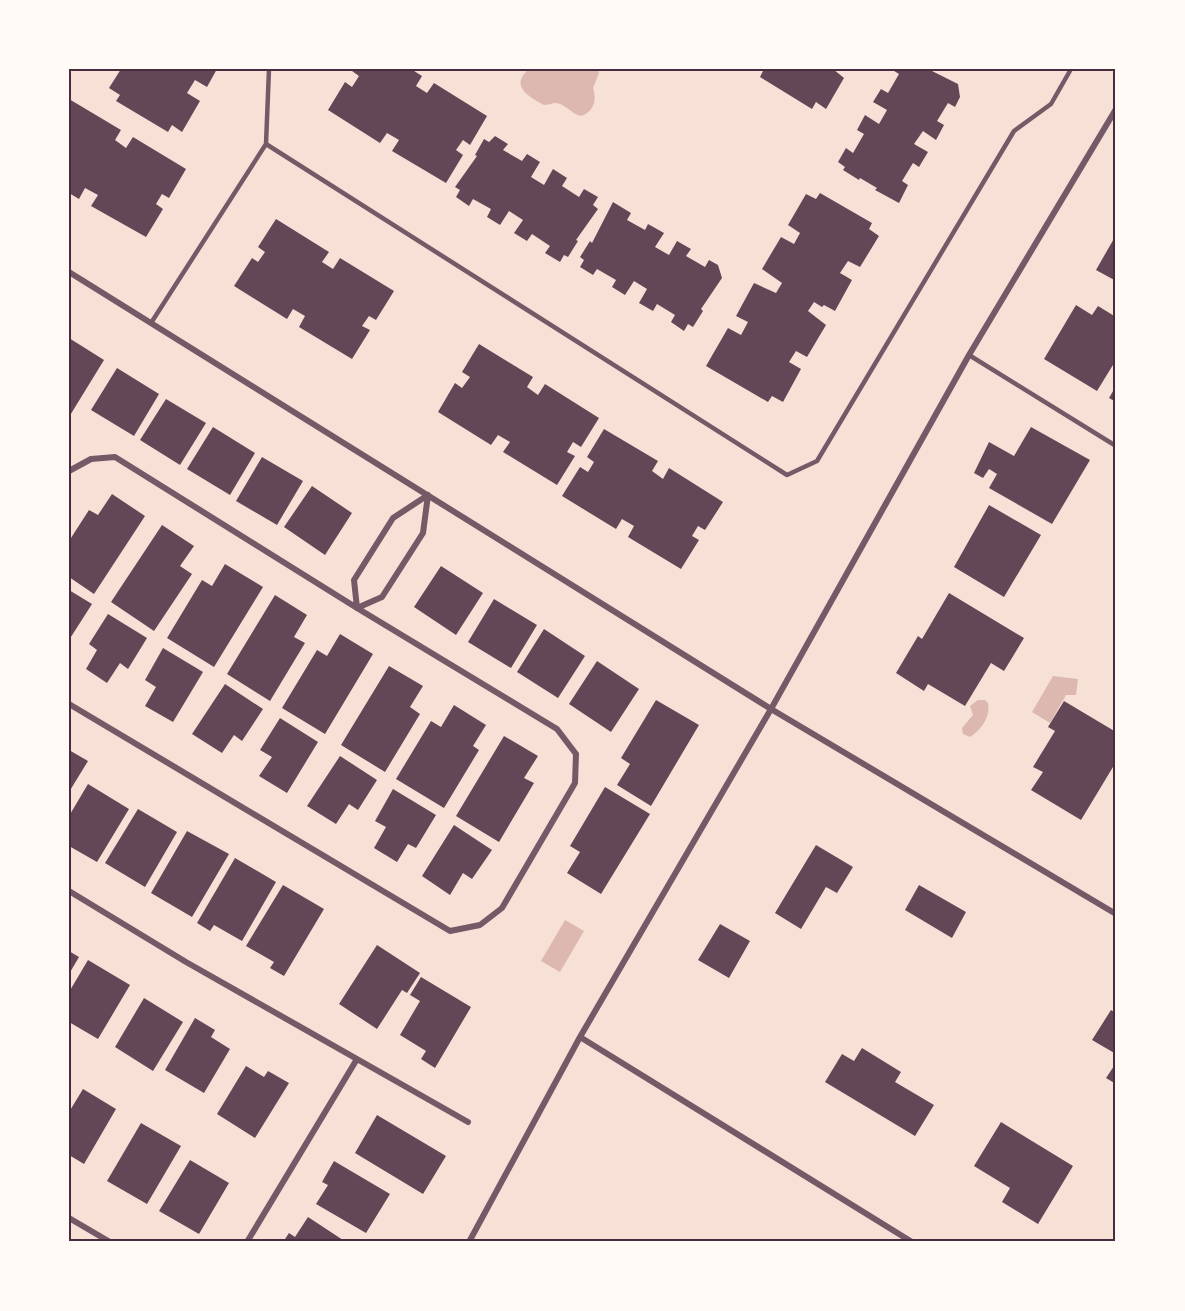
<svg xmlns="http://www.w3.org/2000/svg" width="1185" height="1311" font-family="'PT Sans Narrow',sans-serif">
  <rect width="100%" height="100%" fill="#f7e1d7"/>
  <path fill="#dcb8b0" d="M529,69H598L599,73L593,88C597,100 594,112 581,116C571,114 564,102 554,103C550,104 547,105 544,105C529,97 509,86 529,69Z
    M1053,676L1078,679L1076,695H1066L1050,723L1032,712Z
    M978,700H985L988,703C991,717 981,730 970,737L963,734L962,728L973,715L970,706Z
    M565,920L584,931L560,972L541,961Z"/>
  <path fill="#644757" d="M121,69H217L207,87L195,80L187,93L200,101L182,132L172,125L168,132L116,101L120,95L109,88Z
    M354,69H411L422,76L416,86L427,93L434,83L487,116L470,145L463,140L456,150L463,155L446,183L392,151L399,140L387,133L380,143L328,110L345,82L352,87L359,76L352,71Z
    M764,69H833L844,78L826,109L816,102L812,109L760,77Z
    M891,69H928L958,84L960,97L955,107L948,103L937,121L944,125L936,140L923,131L914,144L928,152L919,167L913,163L902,181L908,185L899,203L875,190L877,188L860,178L859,180L843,170L845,167L838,162L846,148L853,153L864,134L857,130L865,115L879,124L887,110L873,102L881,89L888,93L899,74Z
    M69,99L121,130L115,140L126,148L133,137L186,169L169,198L162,194L156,204L163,209L146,237L91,206L98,195L85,188L79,199L69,193Z
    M495,136L508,144L503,150L522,161L527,154L540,162L531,177L544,185L553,169L567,178L562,186L579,197L584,189L598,197L593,205L598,209L576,240L578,241L568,257L564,255L560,262L545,253L550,246L532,234L527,241L514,233L523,220L509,211L500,225L487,217L491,209L473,199L469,206L456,197L460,190L455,187L477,156L475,155L484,139L489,142Z
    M820,193L872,223L869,229L879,236L860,267L848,261L840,273L852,280L835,311L824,305L822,307L814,302L808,311L826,325L807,357L796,351L789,362L801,369L783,402L772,396L768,402L706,366L728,328L741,335L748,322L736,316L754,283L776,293L782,283L762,269L781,237L794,244L800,233L788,225L806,194L816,199Z
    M613,202L631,213L627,220L645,230L648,224L664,233L655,247L669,255L677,241L691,249L686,256L705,267L709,260L718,265L722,278L701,309L703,311L693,327L688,324L684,331L671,322L675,315L657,304L653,311L639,303L647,289L634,281L625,295L612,287L616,280L597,269L593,275L580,267L584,260L580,257L590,241L592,243Z
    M276,219L329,252L322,262L333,269L340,258L394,291L376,320L369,316L362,326L370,330L352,359L299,327L305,316L293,309L287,319L234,286L252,258L258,262L265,252L258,247Z
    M1116,235V281L1096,270Z
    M1076,305L1092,315L1098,306L1116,317V360L1097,391L1044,359Z
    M69,338L104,360L69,417Z
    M479,344L533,377L527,387L538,395L545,384L599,418L581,447L573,442L567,452L575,456L557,485L503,452L510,442L498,435L491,445L438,412L455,383L462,388L470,377L462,372Z
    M117,368L159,394L134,436L91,410Z
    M1116,386V402L1109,398Z
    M166,399L206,423L180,465L140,440Z
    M213,427L255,453L230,495L187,469Z
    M1031,427L1090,460L1052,524L989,488L997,474L989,469L983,478L974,473L989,442L1014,456Z
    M604,429L658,461L652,471L663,479L669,468L723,502L705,530L698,526L692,536L699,540L681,569L628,537L634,526L622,519L616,529L562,496L580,467L588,472L594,462L587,457Z
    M262,457L303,481L277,525L236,501Z
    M312,486L352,513L325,555L284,527Z
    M112,494L145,516L94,594L69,577V541L89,510L98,515Z
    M989,505L1041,535L1004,597L954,567Z
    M162,525L194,546L180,566L192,574L154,631L111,602Z
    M225,564L263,587L214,667L167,638L202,580L212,586Z
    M441,566L483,593L456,635L414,607Z
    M69,590L92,604L69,640Z
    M949,593L1024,638L1004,671L991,663L965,706L928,684L924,691L896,673L918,636L922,639Z
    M275,595L307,615L294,637L305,643L270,701L227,674Z
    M494,599L537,625L511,668L468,642Z
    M108,614L147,638L128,669L120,663L107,683L86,669L97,650L89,644Z
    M544,629L585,656L558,698L517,672Z
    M340,634L373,654L325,734L282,708L317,650L327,656Z
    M163,648L203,672L173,722L145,706L156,687L145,680Z
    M597,661L639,689L611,732L569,704Z
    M389,666L423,686L410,707L420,714L385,772L341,745Z
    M225,684L263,709L242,741L234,735L222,753L192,734Z
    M656,700L699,725L651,806L617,785L630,764L621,758Z
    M1064,701L1116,732V762L1081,820L1031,790L1043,772L1033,767L1055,731L1048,727Z
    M454,705L486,725L473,746L479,750L444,808L396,779L431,721L441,727Z
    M280,718L318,742L287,793L259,776L272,757L260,750Z
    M504,736L538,756L524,778L534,783L499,842L456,816Z
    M69,750L88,761L69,792Z
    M340,756L377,780L358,810L349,804L336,824L307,806Z
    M88,784L129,809L97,862L69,846V816Z
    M605,787L650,814L601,894L567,873L580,852L570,846Z
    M393,789L436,815L416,848L408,844L397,862L374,848L386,827L375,821Z
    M138,809L177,832L145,887L105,863Z
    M454,825L492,850L472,879L463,873L450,895L422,876Z
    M187,831L229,854L192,917L151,893Z
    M816,845L853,867L837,893L826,887L801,929L775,913Z
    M235,858L276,882L242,941L214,925L210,931L197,923Z
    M283,885L324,909L284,976L270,968L274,962L246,946Z
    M919,885L966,912L952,938L905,910Z
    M720,924L750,941L729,978L698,960Z
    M377,945L420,973L407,993L402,990L377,1029L339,1004Z
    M69,951L79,957L69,974Z
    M88,960L130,985L98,1039L69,1022V992Z
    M421,977L471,1007L435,1068L421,1059L426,1051L400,1035L420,1001L410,995Z
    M144,998L183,1022L153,1071L115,1047Z
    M1111,1010L1116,1013V1054L1092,1040Z
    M195,1018L215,1030L211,1037L230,1049L204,1093L165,1070Z
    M862,1048L901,1072L895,1082L934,1105L915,1136L825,1082L842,1054L854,1061Z
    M1116,1063V1084L1106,1078Z
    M246,1066L264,1077L268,1071L289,1083L255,1138L217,1114Z
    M83,1089L116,1109L84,1164L69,1155V1112Z
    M377,1115L446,1156L423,1194L355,1153Z
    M1001,1122L1073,1166L1038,1224L1002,1202L1010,1188L974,1166Z
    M141,1123L181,1146L147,1204L107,1181Z
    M190,1160L229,1183L199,1234L159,1211Z
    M334,1161L390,1194L366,1233L316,1204L328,1185L322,1182Z
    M308,1217L346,1242H283L289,1233L295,1237Z"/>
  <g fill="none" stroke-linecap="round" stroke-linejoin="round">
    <path stroke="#755966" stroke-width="4.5" d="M266,144L787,475L817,461L1014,131L1051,104L1071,69
      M151,323L266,144L269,69
      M969,355L1116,446"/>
    <path stroke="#755966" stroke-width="6" d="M69,272L771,709L1116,914
      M69,471L91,459L115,457L357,608L557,729L576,754L575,783L502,908L480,925L450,931L69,704
      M428,495L423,533L382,597L357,608L354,580L393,518Z
      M69,891L186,962L468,1122
      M580,1037L912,1242
      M69,1218L110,1242
      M247,1242L357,1059
      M469,1242L580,1037L771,709L969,355L1116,109"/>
  </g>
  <rect width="1185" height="1311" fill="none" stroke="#fffaf5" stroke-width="141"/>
  <rect x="70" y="70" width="1044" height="1170" fill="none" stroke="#4a2c40" stroke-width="2"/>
</svg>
